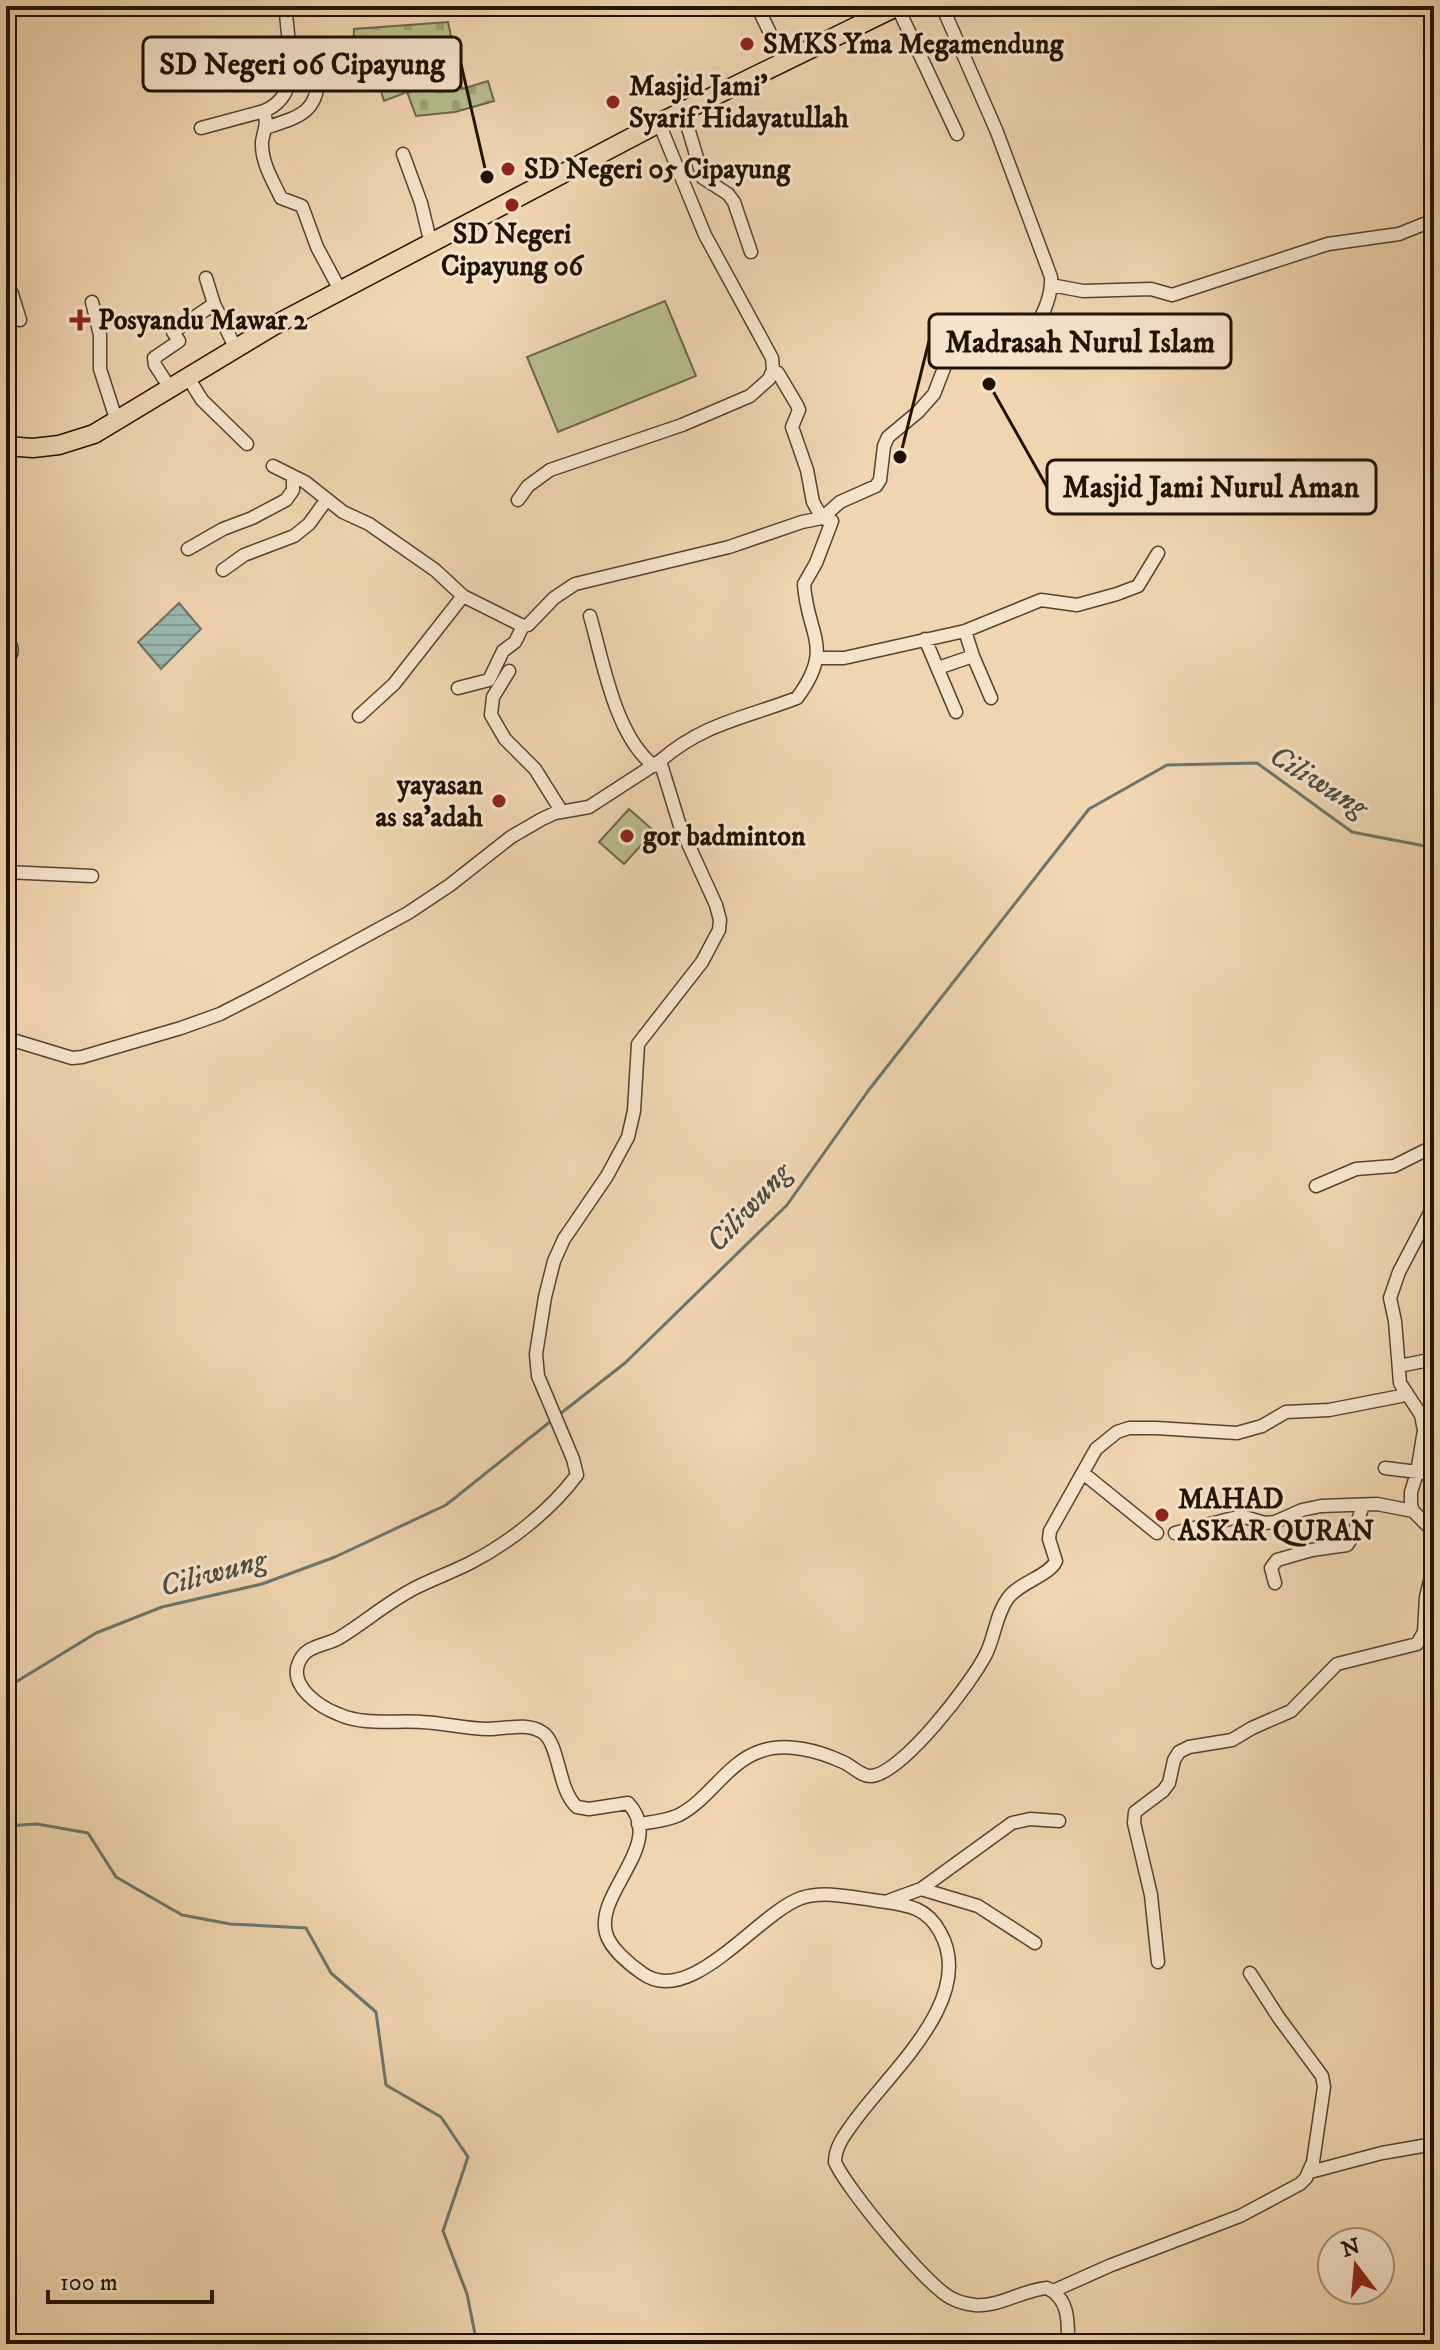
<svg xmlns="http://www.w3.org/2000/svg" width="1440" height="2350" font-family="'IM FELL DW Pica',serif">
  <defs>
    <pattern id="cemetery-stones" width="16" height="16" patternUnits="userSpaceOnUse" patternTransform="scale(2)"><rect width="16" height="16" fill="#b8bd8c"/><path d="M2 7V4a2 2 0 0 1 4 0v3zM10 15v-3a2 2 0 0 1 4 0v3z" fill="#9ea277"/></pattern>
    <pattern id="water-rules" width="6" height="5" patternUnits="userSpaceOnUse" patternTransform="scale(2)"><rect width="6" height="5" fill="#9bb8b1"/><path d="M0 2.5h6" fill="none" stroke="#859d97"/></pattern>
  </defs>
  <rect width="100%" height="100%" fill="#f0d5b0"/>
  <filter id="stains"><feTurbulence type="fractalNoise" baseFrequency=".0025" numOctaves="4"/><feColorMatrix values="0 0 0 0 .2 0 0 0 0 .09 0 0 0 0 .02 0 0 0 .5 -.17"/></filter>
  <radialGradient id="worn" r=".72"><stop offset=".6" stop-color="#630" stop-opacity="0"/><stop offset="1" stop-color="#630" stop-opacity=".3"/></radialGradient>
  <path fill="#b8bd8c" stroke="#6c6848" stroke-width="2" d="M665,301L696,376L558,432L527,357Z
    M629,809L654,831L624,864L599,842Z"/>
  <path fill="url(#cemetery-stones)" stroke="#6c6848" stroke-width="2" d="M448,22L462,89L488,81L494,101L455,112L416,116L407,92L384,101L369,50L353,52L354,29Z"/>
  <path fill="url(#water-rules)" stroke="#6a766b" stroke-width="2" d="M179,603L201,629L161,669L138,642Z"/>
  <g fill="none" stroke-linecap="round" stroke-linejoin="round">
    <path stroke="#6a766b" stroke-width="3" d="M560,1414L625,1363L787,1205L868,1091L1089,809L1167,765L1257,763L1352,832L1430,847L1434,846
      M6,1688L96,1633L162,1607L262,1584L335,1557L446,1505L551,1421
      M6,1826L37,1824L88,1833L116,1877L182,1915L230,1924L306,1928L331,1973L376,2012L386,2085L441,2117L468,2157L443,2231L467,2294L477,2344"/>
    <defs>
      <path id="minor" d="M286,6C285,42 307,93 264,111C268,127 264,128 262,142C261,162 273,181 281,198L302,206L317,247L340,290
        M757,6L784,62
        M897,6L957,134
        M942,6L997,132L1051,277C1052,293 1045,312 1036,325L1001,336L966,341L951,350L934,394L918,412L888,437L884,446L880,480L876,486L840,502L822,518L832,521L816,563L804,584C807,635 835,647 797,698C745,718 704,723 660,761L680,826L716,905L720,920L719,930L702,962L638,1044L634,1111L628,1137L607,1176L564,1239L554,1261L545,1297L536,1354L538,1376L573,1459L577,1475C550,1511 509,1543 470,1563C452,1572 433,1579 415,1588C388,1602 365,1622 339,1638C325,1646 306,1645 299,1662C288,1686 320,1707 338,1714C364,1726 394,1720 422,1722C444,1723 466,1729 488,1729C506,1729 526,1722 542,1732C560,1743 557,1789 577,1807L589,1809L628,1803C667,1844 595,1891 606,1933C610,1948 629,1964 642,1973C690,2009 757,1914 801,1898C826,1890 854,1898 879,1901C906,1905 926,1906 940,1932C977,1997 891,2071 856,2119C847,2132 835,2145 835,2162C846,2188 926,2285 951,2298C958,2302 967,2304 975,2305C1000,2307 1022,2290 1047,2288C1070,2299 1068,2323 1068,2344
        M683,111L703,178L728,194L734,202L751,252
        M268,127C299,117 319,112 318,75
        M201,128L264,111
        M403,154L421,203L431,244
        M206,278L214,304L235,347
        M6,285L12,294L20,320
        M1051,285L1083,291L1151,289L1172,295L1328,244L1399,234L1434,220
        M92,302L100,335V369L117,422
        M1039,320L1066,329L1114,332
        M192,384L202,400L247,444
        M170,388L155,365L154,358L179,341L173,332L214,304
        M273,466L305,482L343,512L369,524L435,570L463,596L523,626
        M518,500L528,486L550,470L682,425L750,396L769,379L773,370L772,358L705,235L659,123
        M188,549L223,529L252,518L286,500L293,490V476
        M223,570L244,555L294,536L309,524L327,499
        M590,616C603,661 615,736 654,766
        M965,631L973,656L991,698
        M6,638C13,646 14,654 6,661
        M925,639L956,712
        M817,658H844L965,631L1041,600L1077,605L1117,594L1138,586L1158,553
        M938,668L973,656
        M509,671L493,697L491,715L505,739L535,769L562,812
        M458,688L489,680L503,651L515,642L523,626L528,625L554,598L575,584L729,547L802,522L822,518L813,502L807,470L792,427L799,410L797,405L778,373L773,370
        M6,710L8,753L6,781
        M359,716L394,684L463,596
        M6,872L92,876
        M6,1038L72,1058L82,1057L181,1028L220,1014L267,990L408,913L450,885L511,837L542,819L555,813L589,807L660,761
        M1316,1186L1356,1169L1394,1166L1434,1146
        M1434,1205L1399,1272L1390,1298L1395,1321L1400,1383L1421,1415L1424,1430L1417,1473L1411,1492V1505L1413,1511L1434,1532
        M1399,1366L1434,1359
        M1385,1468L1434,1474
        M1083,1473L1157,1533
        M1175,1533L1241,1516L1265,1523L1275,1522L1302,1510L1321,1506L1377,1504L1413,1511
        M1275,1583L1271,1568L1277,1560L1312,1550L1347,1545L1353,1536L1363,1505
        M638,1824C652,1822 666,1821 679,1815C710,1799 727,1762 761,1751C787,1742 819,1751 843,1762C852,1766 861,1776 870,1776C901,1776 973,1681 986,1654C995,1636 996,1614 1008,1598C1020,1582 1049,1576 1056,1561L1049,1539L1050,1531L1096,1449L1117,1432L1129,1428H1156L1237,1433L1262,1426L1286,1412L1329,1410L1401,1396L1403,1391
        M921,1889L978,1906L1035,1943
        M888,1901L921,1889L1012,1823L1030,1819L1059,1821
        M1158,1962L1151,1895L1134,1823L1135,1812L1163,1791L1169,1783L1174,1760L1179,1752L1189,1747L1232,1740L1252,1728L1291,1711L1337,1664L1417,1644L1424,1632L1426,1597L1434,1565
        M1310,2172L1382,2153L1434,2144
        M1053,2291L1109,2266L1240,2216L1300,2184L1306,2178L1313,2162L1324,2087L1322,2076L1279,2018L1250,1973"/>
      <path id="highway" d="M6,446L33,448L59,445L94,434L273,326L659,123L898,6"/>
    </defs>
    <use href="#minor" stroke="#55442e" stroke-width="15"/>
    <use href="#highway" stroke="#211303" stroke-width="21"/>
    <use href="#minor" stroke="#f5e4cc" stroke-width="12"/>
    <use href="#highway" stroke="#f0d5b0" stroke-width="18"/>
  </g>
  <g fill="#8f2418" stroke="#f5e4cc" stroke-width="3">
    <circle cx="747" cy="44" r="8"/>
    <circle cx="613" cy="102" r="8"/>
    <circle cx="508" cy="169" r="8"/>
    <circle cx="512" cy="205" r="8"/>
    <path d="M76 308h8v8h8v8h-8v8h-8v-8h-8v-8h8z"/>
    <circle cx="499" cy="801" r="8"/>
    <circle cx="627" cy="836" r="8"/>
    <circle cx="1162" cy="1515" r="8"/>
  </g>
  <g text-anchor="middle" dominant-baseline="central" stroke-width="6" stroke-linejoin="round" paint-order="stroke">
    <g font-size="28" font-weight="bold" fill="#211303" stroke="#f5e4cc" text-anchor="start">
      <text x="763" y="44">SMKS Yma Megamendung</text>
      <text x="629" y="86">Masjid Jami'<tspan x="629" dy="32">Syarif Hidayatullah</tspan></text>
      <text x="524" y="169">SD Negeri 05 Cipayung</text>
      <text x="512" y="234" text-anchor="middle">SD Negeri<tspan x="512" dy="32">Cipayung 06</tspan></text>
      <text x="98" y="320">Posyandu Mawar 2</text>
      <text x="483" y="785" text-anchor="end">yayasan<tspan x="483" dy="32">as sa'adah</tspan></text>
      <text x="643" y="836">gor badminton</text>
      <text x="1178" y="1499">MAHAD<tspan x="1178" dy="32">ASKAR QURAN</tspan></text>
    </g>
    <g font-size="30" font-style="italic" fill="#4c4d40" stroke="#f5e4cc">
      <text transform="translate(1318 782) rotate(32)">Ciliwung</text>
      <text transform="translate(749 1208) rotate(-47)">Ciliwung</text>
      <text transform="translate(213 1574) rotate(-15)">Ciliwung</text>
    </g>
  </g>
  <path fill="none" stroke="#211303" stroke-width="3" d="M487 177L461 64M900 457L929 341M989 384L1047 487"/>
  <g fill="#211303" stroke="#f5e4cc" stroke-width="3">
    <circle cx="487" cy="177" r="8"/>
    <circle cx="900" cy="457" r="8"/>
    <circle cx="989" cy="384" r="8"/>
  </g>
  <g fill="#f5e4cc" stroke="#211303" stroke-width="3">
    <rect x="143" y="37" width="318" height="54" rx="8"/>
    <rect x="929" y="314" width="302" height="54" rx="8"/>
    <rect x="1047" y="460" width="329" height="54" rx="8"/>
  </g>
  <g font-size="30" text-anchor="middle" font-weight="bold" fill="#211303">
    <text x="302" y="74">SD Negeri 06 Cipayung</text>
    <text x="1080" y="352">Madrasah Nurul Islam</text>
    <text x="1211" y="497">Masjid Jami Nurul Aman</text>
  </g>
  <rect width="1440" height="2350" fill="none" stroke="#f0d5b0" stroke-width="32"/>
  <rect x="8" y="8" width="1424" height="2334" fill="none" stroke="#211303" stroke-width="4"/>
  <rect x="16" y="16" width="1408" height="2318" fill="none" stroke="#211303" stroke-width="2"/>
  <g transform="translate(1356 2266) rotate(344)"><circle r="38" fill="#f5e4cc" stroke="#a0907c" stroke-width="2"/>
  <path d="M0-6L14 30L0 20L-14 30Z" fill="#8f2418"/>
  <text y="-12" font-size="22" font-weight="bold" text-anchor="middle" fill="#211303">N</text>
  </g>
  <path d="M48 2290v12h164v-12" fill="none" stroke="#211303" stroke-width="4"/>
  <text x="60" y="2290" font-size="24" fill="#211303" stroke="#f5e4cc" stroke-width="6" paint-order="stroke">100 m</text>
  <rect width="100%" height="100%" filter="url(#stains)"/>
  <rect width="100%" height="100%" fill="url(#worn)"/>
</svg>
